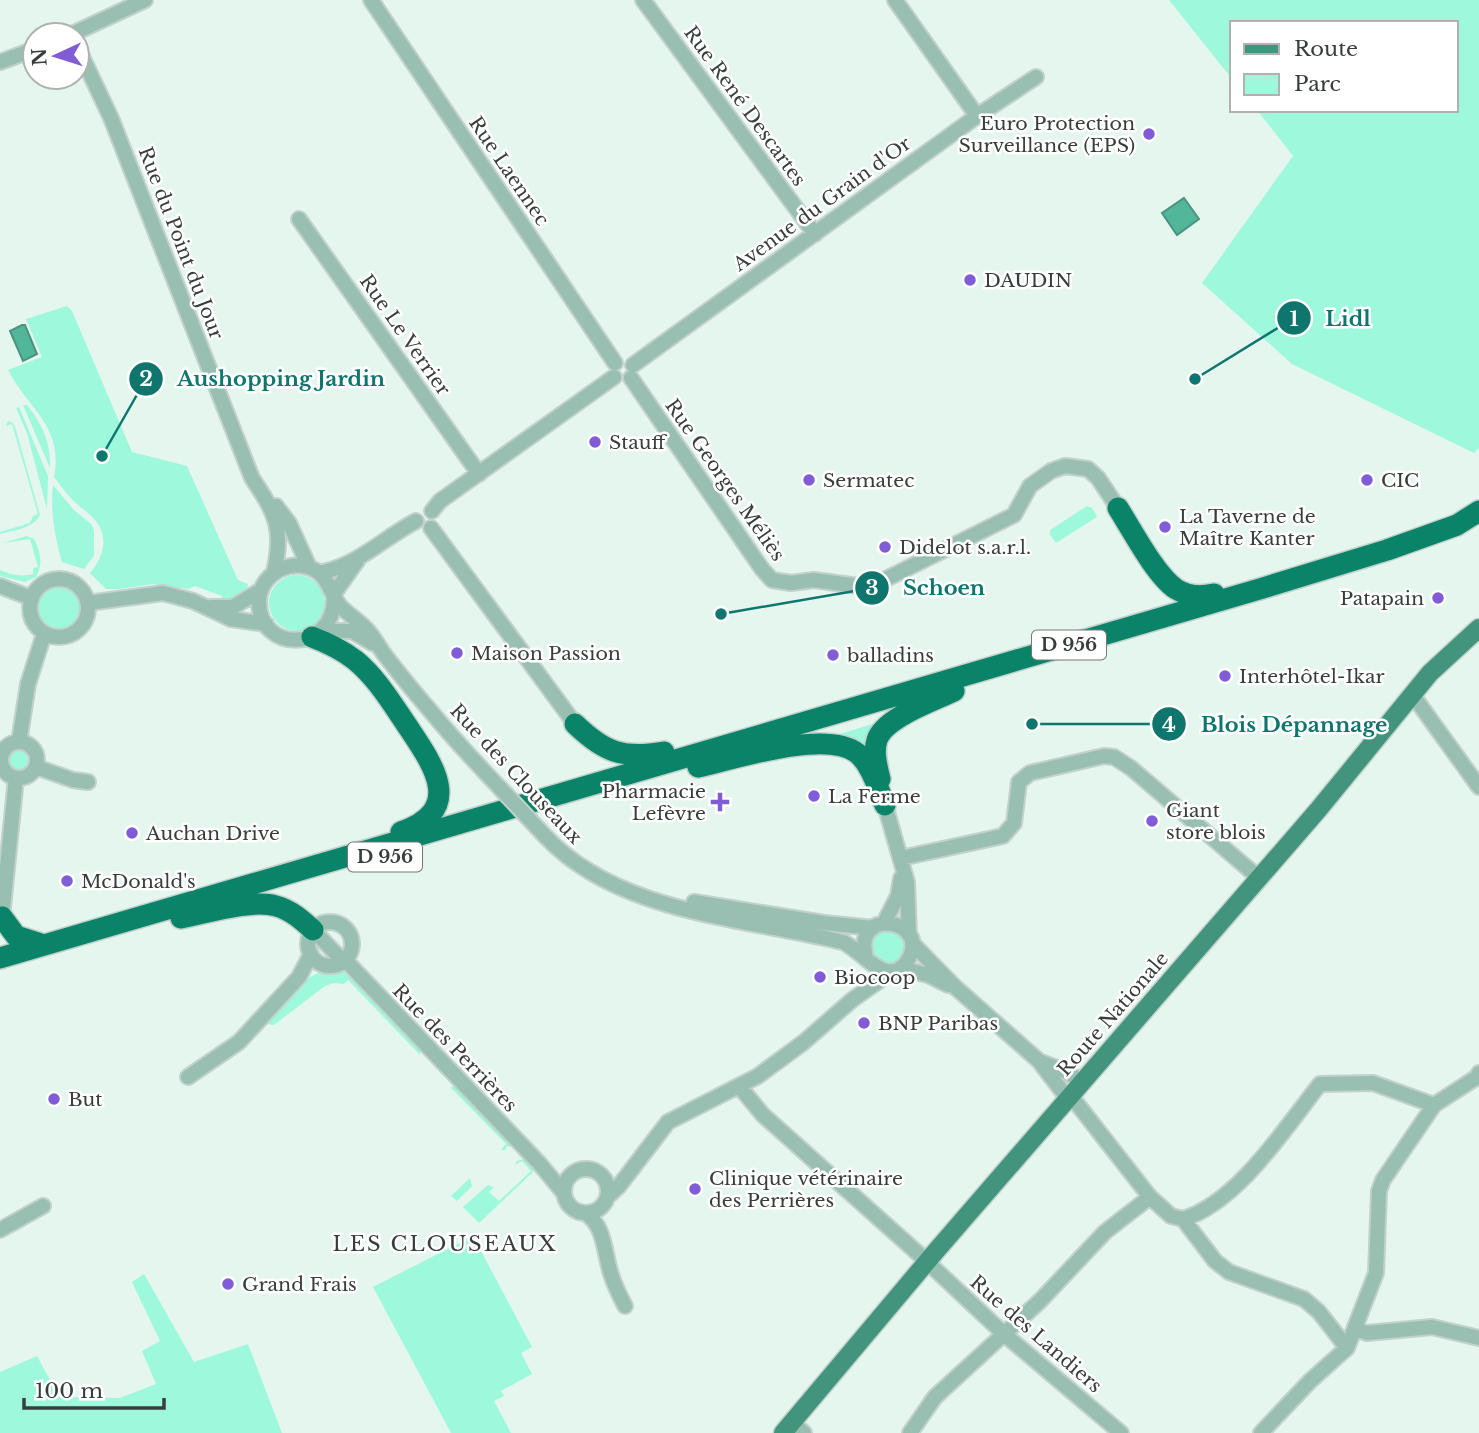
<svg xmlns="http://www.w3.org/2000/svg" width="1479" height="1433" font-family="'Libre Baskerville',serif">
  <rect width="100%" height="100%" fill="#e5f6ef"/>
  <path fill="#9ef8db" d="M1169,0H1479V448L1474,453L1292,364L1202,283L1293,156L1257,110H1456V23H1232V79Z
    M67,306L72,311L132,452L187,466L238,580L248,584L246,592L237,599H222V596L195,586L188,589L153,584L120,589H106L90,573C104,557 110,535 93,518C88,512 81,508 76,503C67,495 61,486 54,477C64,426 28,409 8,370L42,357L26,319Z
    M23,405H27C42,424 51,442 50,468Z
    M19,407L48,476L47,509L27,433L16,408Z
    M8,421L13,423L15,427L40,515C33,529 14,530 0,534V532L30,523L33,516L38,514L12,424L6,426Z
    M53,485L73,509L91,524L94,530V556L84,569L62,562C55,538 50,510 53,485Z
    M1087,506L1092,508L1097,517L1056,543L1050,535V530Z
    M27,536L34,539C41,553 43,564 36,577L25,582L0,576V570C12,575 20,577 33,574V568L38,567L30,539L3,543Z
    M269 603a28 28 0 1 1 56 0a28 28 0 1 1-56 0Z
    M37 608a22 22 0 1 1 44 0a22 22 0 1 1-44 0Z
    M879,722L868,756L820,740Z
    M8 760a10 10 0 1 1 20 0a10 10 0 1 1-20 0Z
    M871 947a17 17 0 1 1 34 0a17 17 0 1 1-34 0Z
    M343,971L420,1050V1055L348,980L344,984L333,983L325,986L274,1025L267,1024L310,977L318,973Z
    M454,1086L513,1147L507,1146L505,1150H501L506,1144L450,1087Z
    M524,1159L535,1170L479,1223L463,1207L488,1185L494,1187L489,1192L499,1201L531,1171L522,1161L515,1165L517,1161Z
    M470,1178L472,1186L457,1201L451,1196Z
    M473,1236L532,1347L521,1353L532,1374L501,1391L504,1396L494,1401L511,1433H451L373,1287Z
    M144,1274L194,1362L248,1344L282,1433H0V1372L37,1356L59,1397L120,1398L156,1384L142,1351L160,1341L132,1282Z"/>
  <path fill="#52b79a" stroke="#4a937e" stroke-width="2" d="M1184,198L1199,219L1177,235L1162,213Z
    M22,325H25L37,354L23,361L10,331Z"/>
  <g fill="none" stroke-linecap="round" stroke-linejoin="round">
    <defs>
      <path id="minor" d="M371,0L615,363
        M643,0L815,234
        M895,0L977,116
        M70,35L145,0
        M77,46L111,118L252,478C276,514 284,529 274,572
        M0,62L35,49
        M299,219L479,474
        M633,365L977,116L1036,77
        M631,378L762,569L772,580L791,583L814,580L858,586L880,582L1014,515L1030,486L1051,471L1065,466L1088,469L1098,478L1118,508
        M276,506L289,523L309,567
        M432,511L440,501L614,377
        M431,528L575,724
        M319,573C357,566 382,539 416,521
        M30 608a29 29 0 1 1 58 0a29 29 0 1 1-58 0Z
        M0,586L31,598
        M333,595L357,561
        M334,598C334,653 259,653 259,602C259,573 294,555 318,572C330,581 331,596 341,607C350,616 361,622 369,632C375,639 379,647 384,654C398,672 413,691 428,708C451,736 475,762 500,788
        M88,603L163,593L193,601L231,619L266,624
        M211,607H233L261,590
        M321,631H352L372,643
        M1412,694L1479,787
        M1 760a18 18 0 1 1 36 0a18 18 0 1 1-36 0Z
        M19,742L28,684L44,634
        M36,767L73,780L88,782
        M885,805L907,882L909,935
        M546,837C619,914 745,918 843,942C863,951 890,993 909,958C930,919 852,906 866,957
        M901,858L1003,836L1014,823L1019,782L1030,773L1104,756L1114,757L1131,768L1259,878
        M694,902L824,923L873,928
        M2,917L16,778
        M308 944a22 22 0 1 1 44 0a22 22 0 1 1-44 0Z
        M884,923L898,896L901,878
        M313,930L340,958L348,963L539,1163L563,1192
        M912,943L955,987L1039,1061L1069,1073L1082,1083
        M900,968L928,975L948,985
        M1039,1061L1068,1099
        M188,1077L239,1042L299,977L311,954
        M739,1086L763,1115L921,1256L1004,1334L1121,1433
        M1071,1096L1150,1197L1171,1216L1183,1219L1215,1261L1229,1272L1304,1299L1319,1312L1347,1348
        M564 1191a22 22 0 1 1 44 0a22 22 0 1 1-44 0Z
        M607,1197L619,1186L668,1122L758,1076L804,1042L852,1000L893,971
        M585,1213C605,1225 604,1253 611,1274C614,1285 620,1296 625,1306
        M1183,1219C1238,1202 1285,1128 1320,1084L1373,1083L1434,1105
        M0,1230L43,1206
        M1356,1329L1367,1333L1432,1327L1479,1338
        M792,1422L804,1433
        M910,1433L935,1397L1040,1301L1105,1232L1150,1197
        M1261,1433L1310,1381L1347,1348L1376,1273L1379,1191L1383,1180L1434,1105L1477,1077L1479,1073"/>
      <path id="major" d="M783,1433L936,1251L1318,810L1430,673L1479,628"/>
      <path id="highway" d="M1118,508C1132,530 1156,576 1176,589C1187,596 1201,597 1214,594
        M312,637C328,643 342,650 355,660C376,677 391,702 406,724C432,763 467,809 401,832
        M575,724C605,753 623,759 664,752
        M698,767C734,759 826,729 857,753C871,764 878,789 885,805
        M880,779C877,767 873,752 877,740C884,718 933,701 954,691
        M2,917L16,936L44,945
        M181,918C207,913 251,899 276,906C291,910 302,920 313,930
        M0,958L1263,588L1387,550L1457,525L1479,511"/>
    </defs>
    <use href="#minor" stroke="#c2d1cb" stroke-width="18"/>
    <use href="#major" stroke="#c2d1cb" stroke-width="21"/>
    <use href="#highway" stroke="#c2d1cb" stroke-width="24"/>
    <use href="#minor" stroke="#98bfb1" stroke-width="14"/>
    <use href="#major" stroke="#42947c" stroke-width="18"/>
    <use href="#highway" stroke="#098469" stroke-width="21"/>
    <defs>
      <path id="minor-bridge" d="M500,788L546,837"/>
    </defs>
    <use href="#minor-bridge" stroke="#c2d1cb" stroke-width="18" stroke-linecap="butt"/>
    <use href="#minor-bridge" stroke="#98bfb1" stroke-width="14"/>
  </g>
  <g fill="#805dd7" stroke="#fff" stroke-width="2.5">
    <circle cx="1149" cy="134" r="7"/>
    <circle cx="970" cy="280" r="7"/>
    <circle cx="595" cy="442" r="7"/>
    <circle cx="809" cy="480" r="7"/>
    <circle cx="1367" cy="480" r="7"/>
    <circle cx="1165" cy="527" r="7"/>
    <circle cx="885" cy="547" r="7"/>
    <circle cx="1438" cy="598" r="7"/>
    <circle cx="457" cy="653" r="7"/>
    <circle cx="833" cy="655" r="7"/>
    <circle cx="1225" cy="676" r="7"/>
    <circle cx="814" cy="796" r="7"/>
    <path d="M716.5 791.5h7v7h7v7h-7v7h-7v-7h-7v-7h7z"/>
    <circle cx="1152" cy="821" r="7"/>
    <circle cx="132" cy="833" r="7"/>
    <circle cx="67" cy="881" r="7"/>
    <circle cx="820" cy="977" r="7"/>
    <circle cx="864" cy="1023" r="7"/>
    <circle cx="54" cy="1099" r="7"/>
    <circle cx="695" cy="1189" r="7"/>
    <circle cx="228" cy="1284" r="7"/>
  </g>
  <g text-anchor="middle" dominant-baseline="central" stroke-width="5" stroke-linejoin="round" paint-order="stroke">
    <g fill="#fff" stroke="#747876" stroke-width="2">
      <rect x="1032" y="630.5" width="74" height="29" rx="5"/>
      <rect x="348" y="842.5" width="74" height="29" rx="5"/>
    </g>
    <g font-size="18" font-weight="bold" fill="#383e3c">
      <text x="1069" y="645">D 956</text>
      <text x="385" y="857">D 956</text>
    </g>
    <g font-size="19" fill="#383e3c" stroke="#fff">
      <text transform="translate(745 106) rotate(54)">Rue René Descartes</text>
      <text transform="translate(509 171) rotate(56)">Rue Laennec</text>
      <text transform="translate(822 204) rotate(-36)">Avenue du Grain d'Or</text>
      <text transform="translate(181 243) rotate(69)">Rue du Point du Jour</text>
      <text transform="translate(405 335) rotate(55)">Rue Le Verrier</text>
      <text transform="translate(725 480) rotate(55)">Rue Georges Méliès</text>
      <text transform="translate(516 774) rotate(47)">Rue des Clouseaux</text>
      <text transform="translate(1113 1014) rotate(-49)">Route Nationale</text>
      <text transform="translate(455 1048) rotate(46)">Rue des Perrières</text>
      <text transform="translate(1036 1334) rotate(41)">Rue des Landiers</text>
    </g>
    <g font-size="19" fill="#383e3c" stroke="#fff" text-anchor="start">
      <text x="1135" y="123" text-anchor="end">Euro Protection<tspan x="1135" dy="22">Surveillance (EPS)</tspan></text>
      <text x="984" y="280">DAUDIN</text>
      <text x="609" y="442">Stauff</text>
      <text x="823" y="480">Sermatec</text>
      <text x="1381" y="480">CIC</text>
      <text x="1179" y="516">La Taverne de<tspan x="1179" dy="22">Maître Kanter</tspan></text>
      <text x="899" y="547">Didelot s.a.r.l.</text>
      <text x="1424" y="598" text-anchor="end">Patapain</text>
      <text x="471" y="653">Maison Passion</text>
      <text x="847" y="655">balladins</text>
      <text x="1239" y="676">Interhôtel-Ikar</text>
      <text x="706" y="791" text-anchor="end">Pharmacie<tspan x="706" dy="22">Lefèvre</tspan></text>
      <text x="828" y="796">La Ferme</text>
      <text x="1166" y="810">Giant<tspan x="1166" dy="22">store blois</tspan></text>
      <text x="146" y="833">Auchan Drive</text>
      <text x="81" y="881">McDonald's</text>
      <text x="834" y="977">Biocoop</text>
      <text x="878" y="1023">BNP Paribas</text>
      <text x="68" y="1099">But</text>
      <text x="709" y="1178">Clinique vétérinaire<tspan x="709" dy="22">des Perrières</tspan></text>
      <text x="242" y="1284">Grand Frais</text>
    </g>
    <g font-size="21" letter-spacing="2" fill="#383e3c" stroke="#fff">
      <text x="445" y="1244">LES CLOUSEAUX</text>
    </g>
  </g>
  <path fill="none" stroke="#0f766e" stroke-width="2.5" d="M1195 379L1294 318M102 456L146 379M721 614L872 588M1032 724L1169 724"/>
  <g fill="#0f766e" stroke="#fff" stroke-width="2.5">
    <circle cx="1195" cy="379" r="7"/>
    <circle cx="102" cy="456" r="7"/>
    <circle cx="721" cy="614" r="7"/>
    <circle cx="1032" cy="724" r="7"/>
    <circle cx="1294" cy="318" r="18"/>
    <circle cx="146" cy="379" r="18"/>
    <circle cx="872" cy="588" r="18"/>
    <circle cx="1169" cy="724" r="18"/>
  </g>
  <g font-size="21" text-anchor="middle" font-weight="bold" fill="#fff">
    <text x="1294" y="326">1</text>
    <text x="146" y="386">2</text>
    <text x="872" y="595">3</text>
    <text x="1169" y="732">4</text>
  </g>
  <g font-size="21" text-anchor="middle" font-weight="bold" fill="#0f766e" stroke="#fff" stroke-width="5" stroke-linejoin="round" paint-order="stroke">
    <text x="1348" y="326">Lidl</text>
    <text x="281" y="386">Aushopping Jardin</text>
    <text x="944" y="595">Schoen</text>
    <text x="1294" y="732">Blois Dépannage</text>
  </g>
  <rect x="1230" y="21" width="228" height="91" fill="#ffffff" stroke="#afb2b1" stroke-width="2"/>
  <rect x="1244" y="44" width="35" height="10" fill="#42947c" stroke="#afb2b1" stroke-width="2"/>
  <text x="1294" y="56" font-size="21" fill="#383e3c">Route</text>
  <rect x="1244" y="74" width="35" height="21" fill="#9ef8db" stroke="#afb2b1" stroke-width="2"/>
  <text x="1294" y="91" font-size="21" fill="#383e3c">Parc</text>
  <g transform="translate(56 56) rotate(266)"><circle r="33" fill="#ffffff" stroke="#afb2b1" stroke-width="2"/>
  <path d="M0-5L12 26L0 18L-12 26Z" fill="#805dd7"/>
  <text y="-10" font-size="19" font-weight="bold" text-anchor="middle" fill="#383e3c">N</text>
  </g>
  <path d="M24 1398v10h140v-10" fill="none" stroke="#383e3c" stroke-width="3.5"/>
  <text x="35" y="1398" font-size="21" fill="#383e3c" stroke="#ffffff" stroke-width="5" paint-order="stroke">100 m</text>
</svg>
